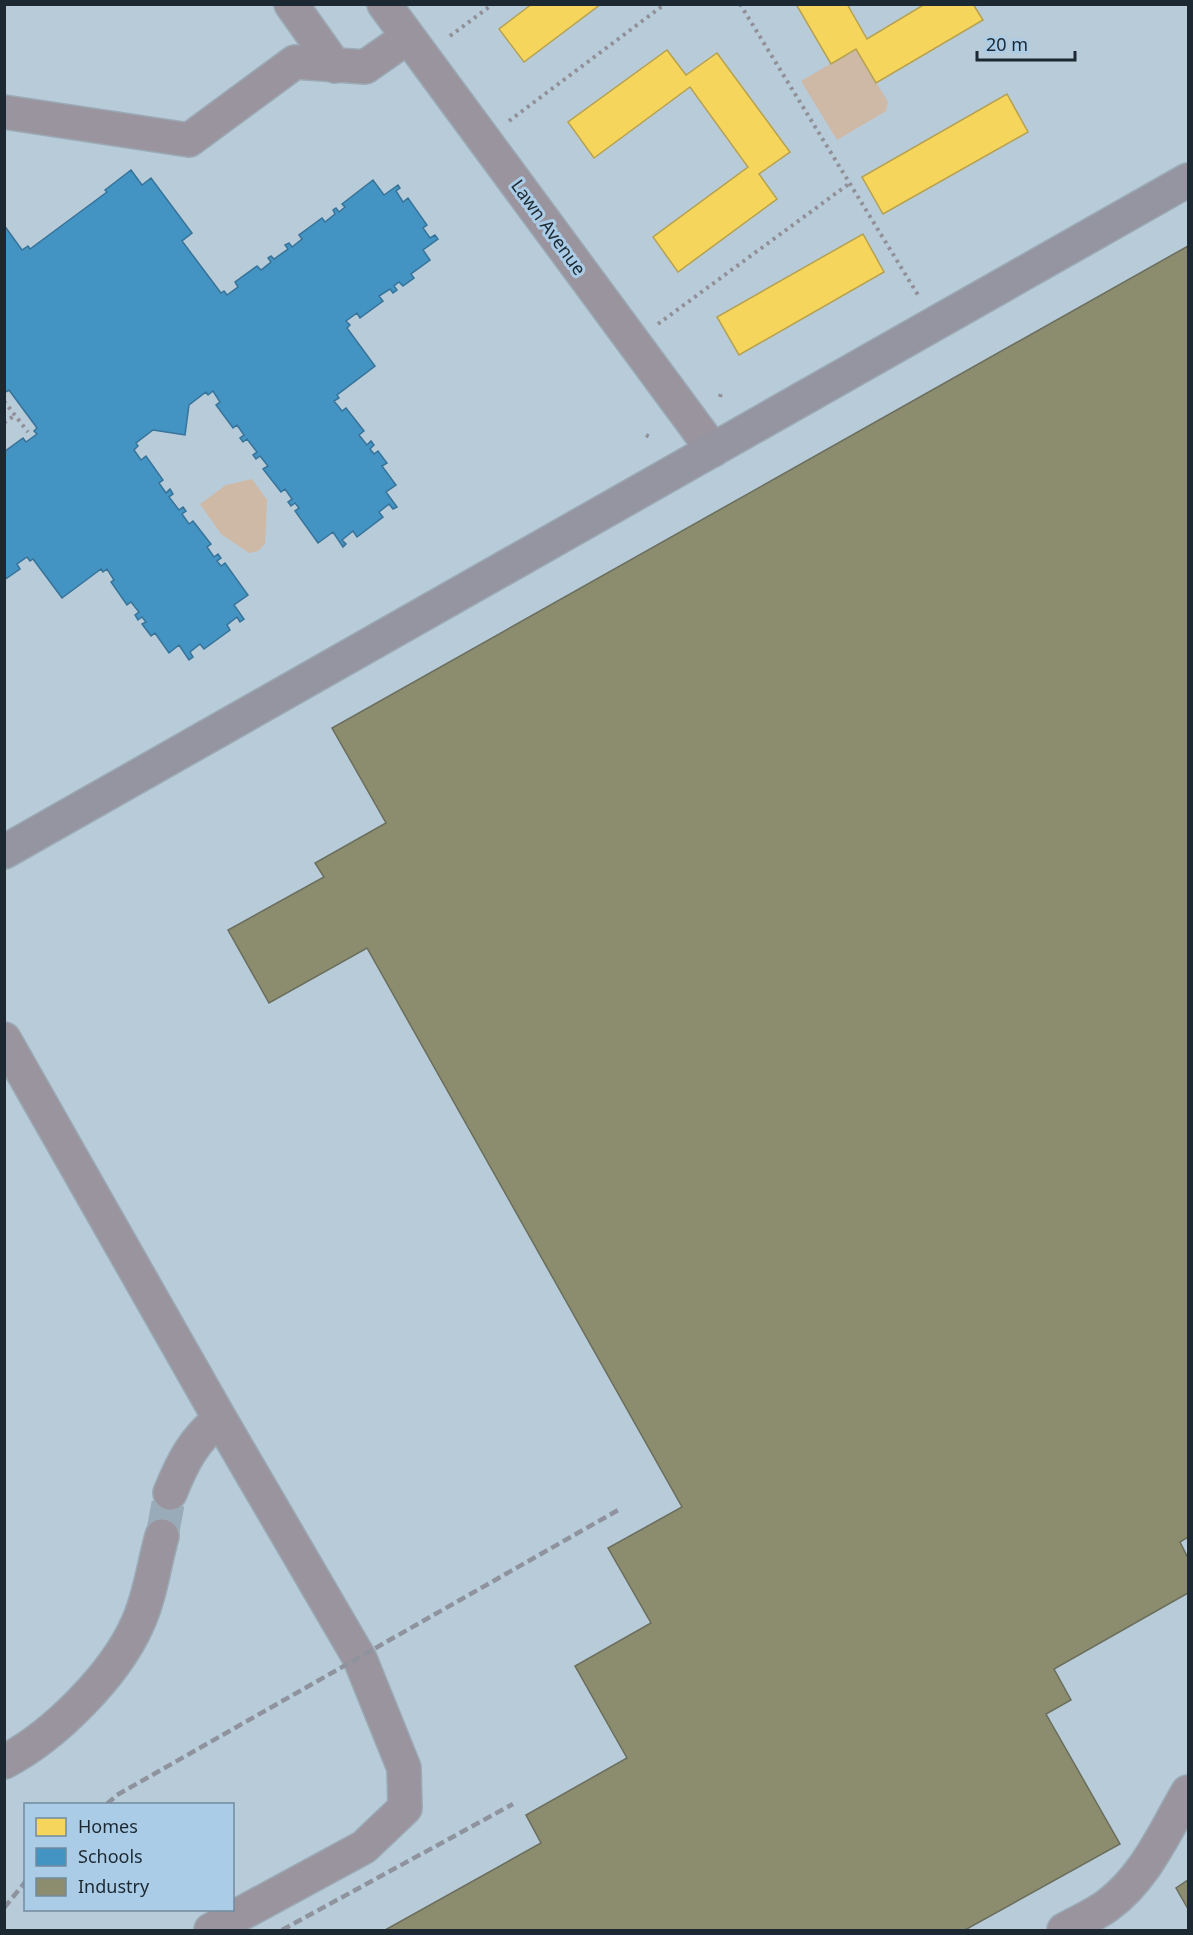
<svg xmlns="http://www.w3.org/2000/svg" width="1193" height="1935" font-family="'Noto Sans',sans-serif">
  <rect width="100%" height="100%" fill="#b8cbd9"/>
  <path fill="#ceb9a7" d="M856,49L888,102L886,111L837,140L801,81Z
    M252,479L267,500L265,544L258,551L249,553L221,534L200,504L226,485Z"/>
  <path fill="#f6d55c" stroke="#b5a14f" stroke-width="1.5" d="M532,4H601L524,62L499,29Z
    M796,4H847L867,39L925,4H973L983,20L876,83L856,49L831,64Z
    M667,50L686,75L717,53L790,152L759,174L777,199L678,272L653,237L748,167L690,87L594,158L568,122Z
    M1007,94L1028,132L883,214L862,177Z
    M863,234L884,272L739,355L717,317Z"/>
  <path fill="#4393c3" stroke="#377398" stroke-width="1.5" d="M131,170L142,185L151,178L192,233L182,241L221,293L224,291L227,295L238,287L235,282L257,266L261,270L271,262L268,258L271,256L274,259L288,249L285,245L289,243L292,247L302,239L299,235L322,218L325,222L335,214L333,210L336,208L339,212L345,207L342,204L373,180L384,195L398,185L400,188L396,191L403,202L408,198L427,225L423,228L430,238L435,235L438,239L423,250L430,260L411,274L414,278L403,286L399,282L394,286L397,290L393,293L390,289L379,296L383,301L360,318L357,313L346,321L350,325L347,328L375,366L337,395L339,398L334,401L342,411L346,408L364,431L359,435L367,445L371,441L374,445L370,449L374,454L378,451L387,463L382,466L396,485L386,492L397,507L393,509L389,504L379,512L383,517L357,537L353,531L342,540L346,544L343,547L333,532L318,543L295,511L299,508L295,503L291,506L288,502L292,499L285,489L281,492L263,469L268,466L260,456L256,459L253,455L257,452L247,439L243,442L240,438L244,435L237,425L233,428L216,405L220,402L213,391L208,395L206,392L189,405L185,435L153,430L136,443L138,446L134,450L141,460L146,456L163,480L159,483L166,493L170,489L173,494L169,497L179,510L183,507L186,511L182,514L189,524L193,521L211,544L207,547L214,557L218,554L221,558L217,561L221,566L225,563L248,595L234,605L244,619L240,622L237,617L227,625L230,630L204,649L200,644L190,652L193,657L189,660L179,645L169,653L155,633L151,636L142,624L146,622L142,617L138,620L135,615L139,612L131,602L127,605L111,582L114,580L107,569L103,572L101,569L62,598L33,559L30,561L27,557L17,564L20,569L4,580V452L23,438L26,442L37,434L34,431L37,428L9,390L4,393V225L22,250L28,246L30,249L107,192L105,190Z"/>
  <path fill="#8c8c6e" stroke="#6a6e5c" stroke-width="1.5" d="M1188,246V1537L1180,1542L1188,1558V1593L1054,1669L1071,1700L1046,1714L1120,1844L965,1930H385L541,1843L526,1815L627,1758L575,1666L651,1623L608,1548L682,1507L367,948L269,1003L228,930L324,877L315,863L386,823L332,728Z
    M1188,1880V1909L1176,1888Z"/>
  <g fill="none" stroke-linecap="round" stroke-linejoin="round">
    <path stroke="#99abb8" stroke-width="33" stroke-dasharray="33 16" stroke-linecap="butt" d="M162,1536L170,1493"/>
    <defs>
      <path id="minor" d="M291,4L335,66
        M384,4L713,450
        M4,112L189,140L295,62L365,67L408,37
        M4,1039L220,1419L360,1659L404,1768L405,1808L364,1847L211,1930
        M170,1493C182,1463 194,1439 220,1419
        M4,1762C54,1736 114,1676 137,1625C150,1598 154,1564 162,1536
        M1064,1930C1078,1922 1095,1915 1108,1905C1146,1877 1165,1831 1188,1792"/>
      <path id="major" d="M4,852L1188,180"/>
    </defs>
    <use href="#minor" stroke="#9baab5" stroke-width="36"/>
    <use href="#major" stroke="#9baab5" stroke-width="36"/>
    <path stroke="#919098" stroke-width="4" stroke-dasharray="3 4.5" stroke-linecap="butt" d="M740,4L918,295
      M450,36L493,4
      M509,121L665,4
      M658,324L850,183
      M720,397L722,390
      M4,401L28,432
      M4,423L15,415
      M646,435L652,438"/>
    <use href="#minor" stroke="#99949d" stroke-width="33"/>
    <use href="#major" stroke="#9495a1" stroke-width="33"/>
    <path stroke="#8e939d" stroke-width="4.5" stroke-dasharray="9 4.5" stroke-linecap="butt" d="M107,1804L117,1795L620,1509
      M4,1908L26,1881
      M282,1930L513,1804"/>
  </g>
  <g text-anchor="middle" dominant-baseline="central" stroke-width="6" stroke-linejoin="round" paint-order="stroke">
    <g font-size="18" fill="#1c2932" stroke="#abcce6">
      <text transform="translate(549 227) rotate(54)">Lawn Avenue</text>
    </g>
  </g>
  <rect width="1193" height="1935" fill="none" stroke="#1c2932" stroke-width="12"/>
  <rect x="24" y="1803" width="210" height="108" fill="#abcce6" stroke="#728b9e" stroke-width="1.5"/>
  <rect x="36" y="1818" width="30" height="18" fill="#f6d55c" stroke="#728b9e" stroke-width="1.5"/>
  <text x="78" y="1833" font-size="18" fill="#1c2932">Homes</text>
  <rect x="36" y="1848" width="30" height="18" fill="#4393c3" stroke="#728b9e" stroke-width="1.5"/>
  <text x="78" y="1863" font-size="18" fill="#1c2932">Schools</text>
  <rect x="36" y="1878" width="30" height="18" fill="#8c8c6e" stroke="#728b9e" stroke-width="1.5"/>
  <text x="78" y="1893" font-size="18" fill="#1c2932">Industry</text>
  <path d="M977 51v9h98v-9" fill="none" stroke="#1c2932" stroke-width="3"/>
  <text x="986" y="51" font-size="18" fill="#1c2932" stroke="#abcce6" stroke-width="4.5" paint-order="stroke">20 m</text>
</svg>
